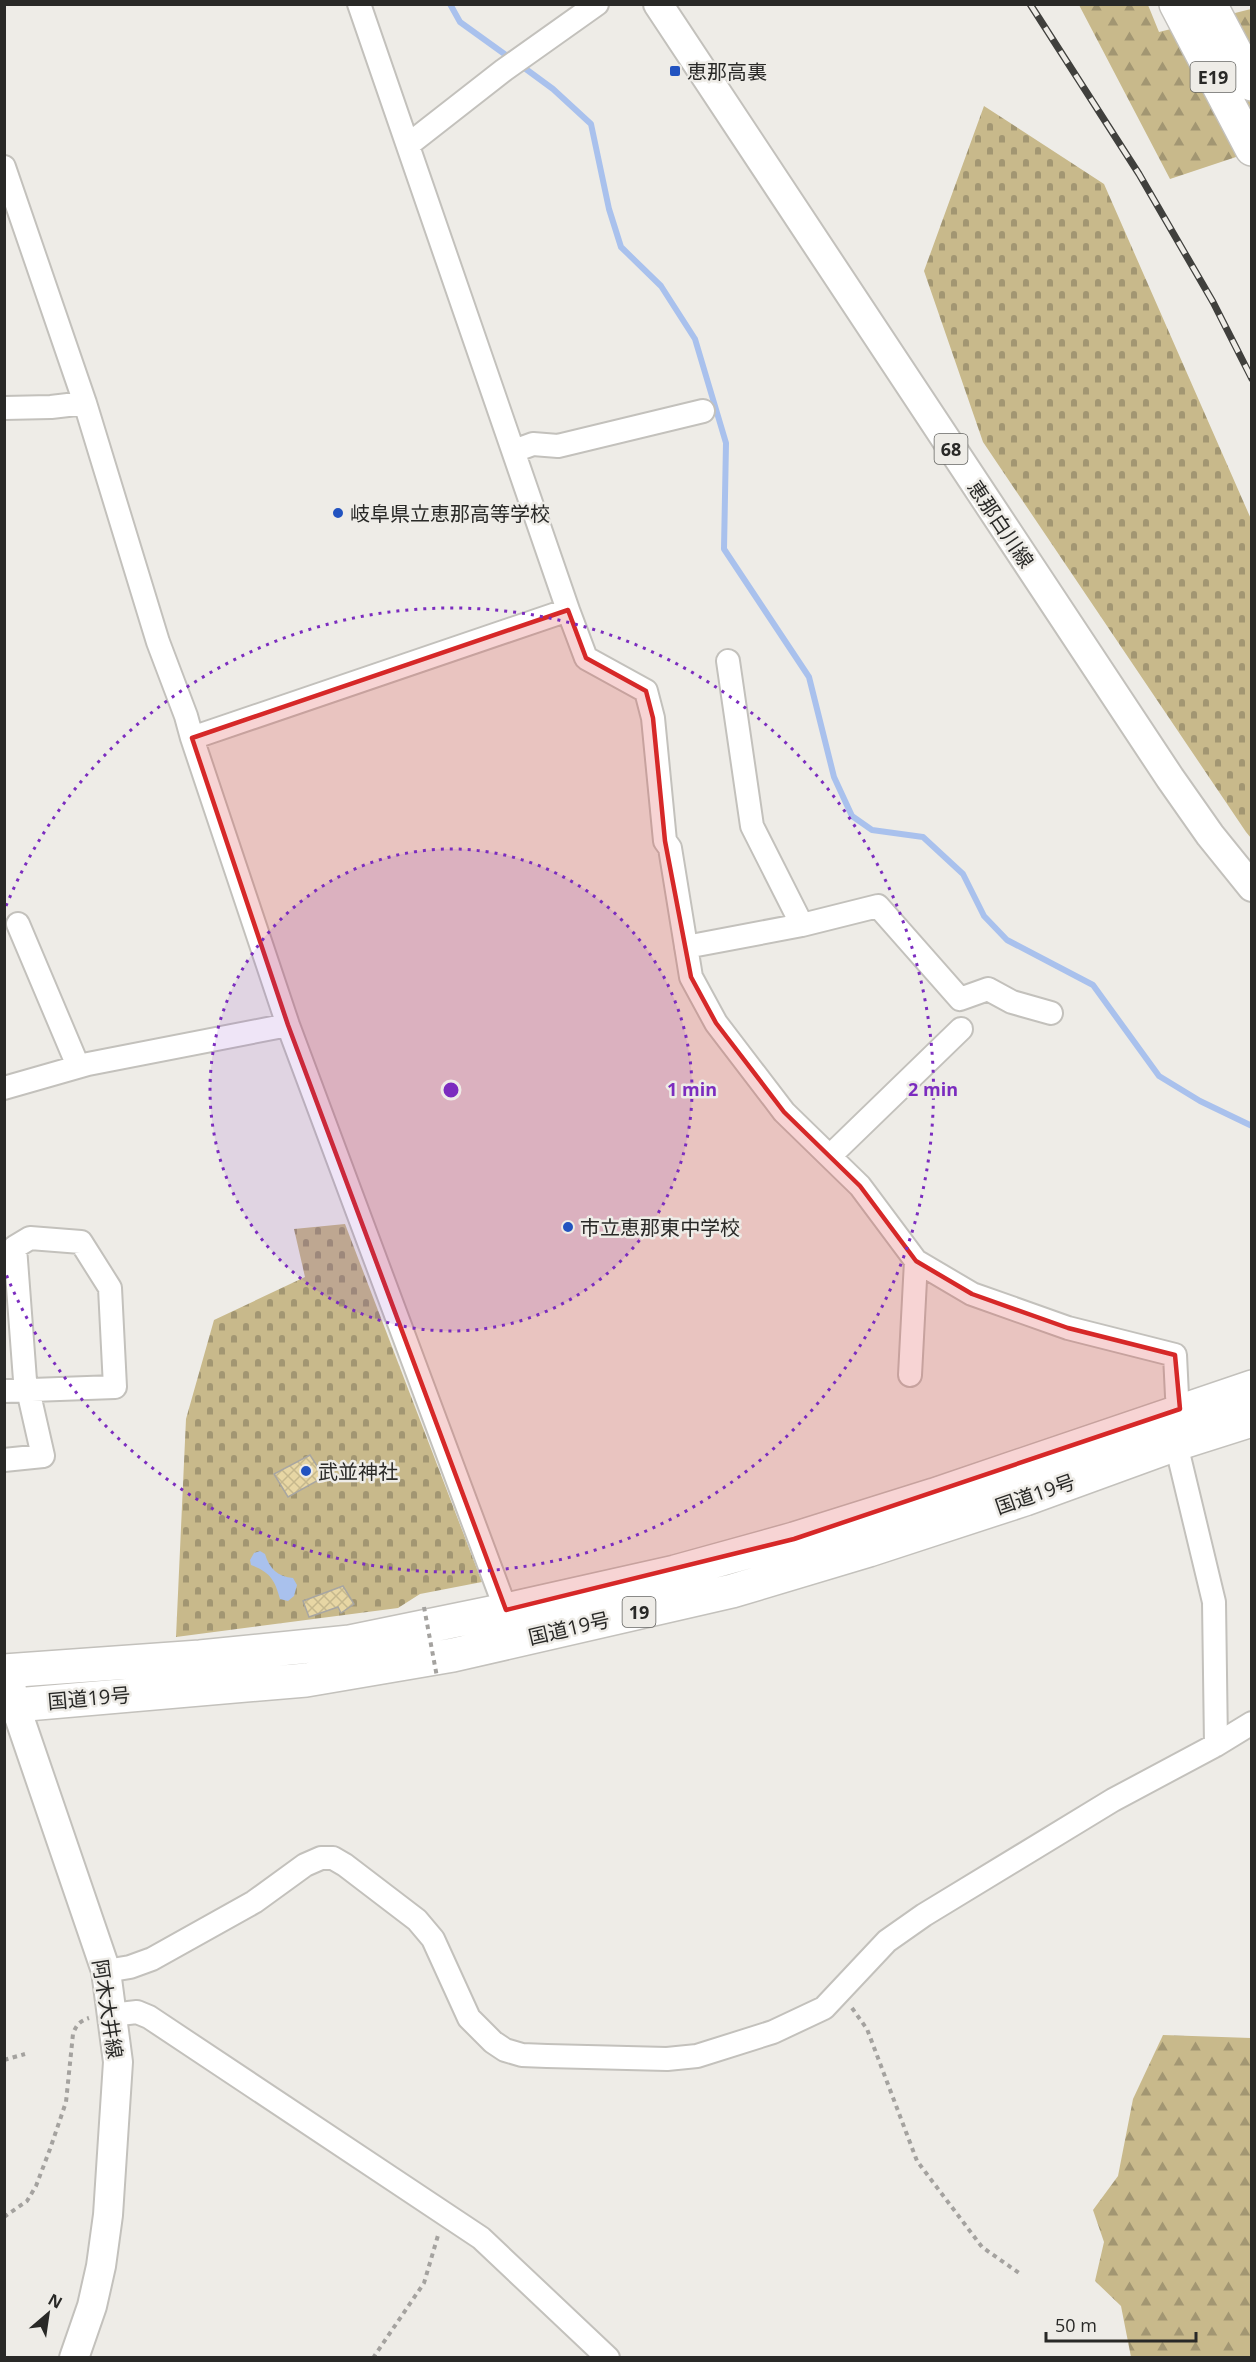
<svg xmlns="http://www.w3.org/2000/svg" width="1256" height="2362" font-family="'Open Sans','Noto Sans JP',sans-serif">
  <defs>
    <pattern id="forest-firs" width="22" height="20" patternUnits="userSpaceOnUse" patternTransform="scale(1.5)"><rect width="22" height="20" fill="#c8b98b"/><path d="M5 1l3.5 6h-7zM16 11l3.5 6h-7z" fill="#a29672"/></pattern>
    <pattern id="cemetery-stones" width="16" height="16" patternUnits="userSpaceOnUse" patternTransform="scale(1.5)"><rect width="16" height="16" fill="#c8b98b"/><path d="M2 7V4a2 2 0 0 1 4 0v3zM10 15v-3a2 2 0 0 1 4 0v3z" fill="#a29672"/></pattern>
    <pattern id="building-cross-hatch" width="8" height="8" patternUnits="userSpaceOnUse" patternTransform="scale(1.5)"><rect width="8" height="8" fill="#e7d6a4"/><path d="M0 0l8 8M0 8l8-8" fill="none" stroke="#c6b88d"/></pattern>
  </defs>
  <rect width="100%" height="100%" fill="#eeece7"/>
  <path fill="url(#forest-firs)" d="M1079,5H1148L1159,32L1251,9V152L1170,179Z
    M1163,2035L1251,2038V2357H1131L1121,2306L1095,2281L1104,2242L1093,2210L1118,2176L1133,2099Z"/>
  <path fill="url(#cemetery-stones)" d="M984,106L1104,184L1251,519V838L1246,832L983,442L924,271Z
    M345,1224L482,1582L420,1594L398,1608L176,1637L186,1419L214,1320L305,1277L294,1229Z"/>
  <path fill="#a9c1ed" d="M260,1551L265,1554C269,1568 278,1577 293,1578L297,1585L294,1596L288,1601L280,1599C275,1580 270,1572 251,1565L250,1560L254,1553Z"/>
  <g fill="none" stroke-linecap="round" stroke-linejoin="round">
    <path stroke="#a9c1ed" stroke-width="6" d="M450,4L460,22L510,58
      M519,64L553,89L591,124L609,209L621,247L661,286L695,339L726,443L724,549L809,677L834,777L852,816L872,830L923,837L963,874L984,916L1007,940L1093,985L1159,1076L1200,1101L1252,1126"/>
  </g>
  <path fill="url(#building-cross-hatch)" stroke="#a8a6a1" stroke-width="1.5" d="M310,1455L324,1477L288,1497L274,1474Z
    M343,1586L354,1604L341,1613L338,1607L309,1617L303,1601Z"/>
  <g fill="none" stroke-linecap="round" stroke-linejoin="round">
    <defs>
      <path id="minor" d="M359,4L568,610L586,658L646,691L653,718L665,841L670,848L691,977L716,1023L784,1112L860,1186L916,1261L972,1294L1068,1328L1175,1355L1177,1396L1180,1409
        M408,145L504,70L597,4
        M4,167L85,403L158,642L186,716L192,738L288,1025L506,1610
        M4,408L51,407L85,403
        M514,451L533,444L558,446L703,411
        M728,661L752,826L802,925L878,906L960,999L988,989L1012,1002L1051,1013
        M192,738L568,610
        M18,924L78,1066
        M686,947L802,925
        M4,1088L88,1064L288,1025
        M830,1156L961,1029
        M910,1375L916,1261
        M4,1391L115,1387L110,1288L81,1242L30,1238L15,1247L25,1380L28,1390L43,1456L4,1460
        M1176,1444L1214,1602L1216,1745
        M106,1971L130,1967L152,1959L254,1902L305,1865L321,1858H333L345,1865L417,1920L433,1939L469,2018L493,2042L505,2050L522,2055L547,2056L667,2059L697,2056L773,2032L824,2008L887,1941L924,1915L1113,1800L1216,1745L1252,1723
        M111,2015L137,2012L149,2017L481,2238L608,2358"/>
      <path id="major" d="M658,4L1170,778L1210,835L1252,887
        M11,1685L15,1705L106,1971L118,2062L108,2215L101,2266L92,2306L74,2358"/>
      <path id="highway" d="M1176,4L1252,149
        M1210,4L1252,84
        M4,1671L200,1657L350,1642L506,1610L675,1572L794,1539L934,1495L1252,1387
        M4,1706L306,1680L453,1655L732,1591L869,1550L1025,1499L1176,1444L1252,1420"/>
    </defs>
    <use href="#minor" stroke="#c3c1bc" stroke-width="26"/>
    <use href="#major" stroke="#c3c1bc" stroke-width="32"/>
    <use href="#highway" stroke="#c3c1bc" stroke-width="36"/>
    <path stroke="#a4a29f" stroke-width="4" stroke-dasharray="4.5 4.5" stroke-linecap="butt" d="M852,2008L867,2029L917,2161L982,2247L1019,2273
      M4,2060L25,2054
      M4,2217L27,2201L36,2186L50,2149L66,2102L73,2034C76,2025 80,2021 89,2018
      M373,2358L424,2283L439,2232"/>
    <use href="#minor" stroke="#fff" stroke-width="22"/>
    <use href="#major" stroke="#fff" stroke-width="28"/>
    <use href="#highway" stroke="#fff" stroke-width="33"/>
    <defs>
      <path id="rail" d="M1030,4L1139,174L1213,302L1252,379"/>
    </defs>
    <use href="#rail" stroke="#40403d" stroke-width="7"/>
    <use href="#rail" stroke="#eeece7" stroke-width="4.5" stroke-dasharray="14" stroke-linecap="butt"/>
    <path stroke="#a4a29f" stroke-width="4" stroke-dasharray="4.5 4.5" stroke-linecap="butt" d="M424,1607L437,1677"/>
  </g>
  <path fill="#d62828" fill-opacity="0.2" stroke="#d62828" stroke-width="4.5" stroke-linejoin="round" d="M568,610L586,658L646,691L653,718L665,841L691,977L716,1023L784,1112L860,1186L916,1261L972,1294L1068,1328L1175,1355L1180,1409L794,1539L506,1610L288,1025L192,738Z"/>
  <circle cx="451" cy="1090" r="241" fill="#7b2cbf" fill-opacity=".12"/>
  <g fill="none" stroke="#7b2cbf" stroke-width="3" stroke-dasharray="3 6">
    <circle cx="451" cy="1090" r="241"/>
    <path d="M6 906A482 482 0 1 1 6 1274"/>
  </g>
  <g fill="#2253c0" stroke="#eeece7" stroke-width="2">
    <rect x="669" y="65" width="12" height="12" rx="3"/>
    <circle cx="338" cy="513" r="6"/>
    <circle cx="568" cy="1227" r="6"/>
    <circle cx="306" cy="1471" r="6"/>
  </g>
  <g text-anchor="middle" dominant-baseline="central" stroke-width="5" stroke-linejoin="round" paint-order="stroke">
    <g fill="#eeece7" stroke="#646461" stroke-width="1.5">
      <rect x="1190.5" y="62" width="45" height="30" rx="4.5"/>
      <rect x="934.5" y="434" width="33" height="30" rx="4.5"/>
      <rect x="622.5" y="1597" width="33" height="30" rx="4.5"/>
    </g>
    <g font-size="18" font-weight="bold" fill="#292927">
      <text x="1213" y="77">E19</text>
      <text x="951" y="449">68</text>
      <text x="639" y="1612">19</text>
    </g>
    <g font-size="20" fill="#292927" stroke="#eeece7" text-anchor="start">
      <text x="687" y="71">恵那高裏</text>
      <text x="350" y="513">岐阜県立恵那高等学校</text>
      <text x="580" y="1227">市立恵那東中学校</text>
      <text x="318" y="1471">武並神社</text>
    </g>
    <g font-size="20" fill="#292927" stroke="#eeece7">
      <text transform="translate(1001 524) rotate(56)">恵那白川線</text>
      <text transform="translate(1035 1494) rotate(-19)">国道19号</text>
      <text transform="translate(569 1628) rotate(-13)">国道19号</text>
      <text transform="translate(89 1698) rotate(-5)">国道19号</text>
      <text transform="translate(108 2009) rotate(81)">阿木大井線</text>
    </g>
  </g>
  <circle cx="451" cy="1090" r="9" fill="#7b2cbf" stroke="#eeece7" stroke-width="3"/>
  <g font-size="18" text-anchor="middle" font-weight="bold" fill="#7b2cbf" stroke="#eeece7" stroke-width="5" stroke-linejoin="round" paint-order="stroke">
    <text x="692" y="1096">1 min</text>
    <text x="933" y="1096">2 min</text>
  </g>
  <rect width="1256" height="2362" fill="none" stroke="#292927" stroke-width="12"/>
  <g transform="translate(48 2314) rotate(29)" stroke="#eeece7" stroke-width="4.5" paint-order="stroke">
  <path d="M0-4.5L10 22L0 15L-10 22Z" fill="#292927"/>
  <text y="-9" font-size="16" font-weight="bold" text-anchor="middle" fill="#292927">N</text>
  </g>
  <path d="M1046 2332v9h150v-9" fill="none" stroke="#292927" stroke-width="3"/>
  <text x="1055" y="2332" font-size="18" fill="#292927" stroke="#eeece7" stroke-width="4.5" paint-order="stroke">50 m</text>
</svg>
